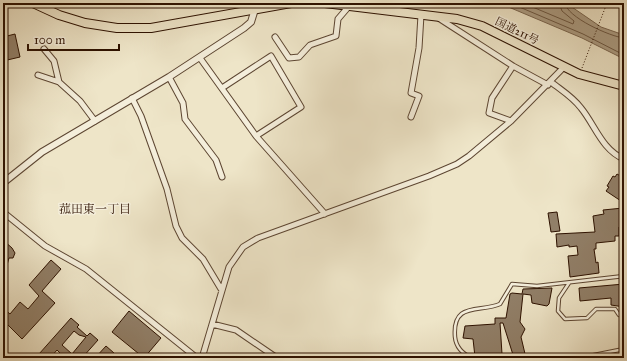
<svg xmlns="http://www.w3.org/2000/svg" width="627" height="361" font-family="'IM FELL Great Primer','Noto Serif JP',serif">
  <rect width="100%" height="100%" fill="#eee5c8"/>
  <filter id="stains"><feTurbulence type="fractalNoise" baseFrequency=".005" numOctaves="4"/><feColorMatrix values="0 0 0 0 .2 0 0 0 0 .09 0 0 0 0 .02 0 0 0 .5 -.17"/></filter>
  <radialGradient id="worn" r=".72"><stop offset=".6" stop-color="#630" stop-opacity="0"/><stop offset="1" stop-color="#630" stop-opacity=".3"/></radialGradient>
  <path fill="#ac9d84" stroke="#79654f" d="M499,3H566L601,27L624,35V59L582,38Z"/>
  <g fill="none" stroke-linecap="round" stroke-linejoin="round">
    <path stroke="#6c5742" stroke-width="1" d="M510,3L583,34L624,55
      M523,3L573,24L574,21L562,11L559,3
      M565,3C566,17 611,37 624,38"/>
  </g>
  <path fill="#917f68" stroke="#2d1100" fill-rule="evenodd" d="M15,34L20,57L3,61V37Z
    M617,174L624,178V203L606,191L609,187L607,186L613,176L615,177Z
    M623,208L624,223H622L623,226L619,227V236H615V241L596,243V249H594L596,263L598,262L599,273L570,277L568,256L578,255L577,246L569,247V245L557,247L556,234L595,232L593,216L604,214L603,210Z
    M557,212L560,231L551,232L548,213Z
    M3,240L12,248L15,253L13,258H9L7,265L3,263Z
    M51,260L61,269L42,291L55,303L22,339L3,320V308L10,314L20,302L28,309L39,296L29,285Z
    M624,284V307L611,305V298L580,301L579,288Z
    M552,288L549,304L547,306L532,303L531,295L523,294L520,322L525,329L521,337L526,358H514L503,323H500L502,354L475,357L473,339L463,338L465,326L495,324V318H506L510,294L512,293L522,294L523,289Z
    M129,311L161,338L144,358L112,332Z
    M71,318L79,325L77,327L87,336L90,333L98,340L82,358H65L57,350L50,358H43L39,354ZM74,331L79,335L86,337L72,354L62,345Z
    M106,346L114,353L109,358H95Z"/>
  <g fill="none" stroke-linecap="round" stroke-linejoin="round">
    <defs>
      <path id="service" d="M569,283L559,298L558,311L565,319L587,318L596,309H615L619,315H624
        M472,358C463,354 456,347 455,337C452,301 480,313 500,304L512,284L537,286L624,276
        M494,358L511,356V358
        M579,358L624,349"/>
      <path id="minor" d="M440,19L513,66L492,98L489,113L511,121
        M275,37L289,58L299,57L310,45L336,36L338,19L350,5
        M44,49L54,61L59,82L80,101L95,121
        M200,58L256,136L325,214
        M513,66L548,85
        M38,75L59,82
        M169,77L183,103L185,119L216,160L222,177
        M551,82C561,90 573,97 581,108C595,125 602,150 624,159
        M222,88L271,56L301,107L256,136
        M132,98L141,116L167,189L176,226L182,238L203,259L221,289
        M411,117L419,96L411,93L419,48L421,15
        M3,212L45,246L86,269L197,358
        M212,324L236,330L277,358
        M202,358L229,267L243,247L258,238L429,176L457,164L469,156L511,121L564,67"/>
      <path id="tertiary" d="M3,183L42,152L169,77L244,28L251,22L255,9"/>
      <path id="trunk" d="M33,3L59,15L85,23L117,28H151L291,3
        M325,3L457,19L482,26L579,74L624,86"/>
    </defs>
    <use href="#service" stroke="#5d4632" stroke-width="4.5"/>
    <use href="#minor" stroke="#5d4632" stroke-width="7"/>
    <use href="#tertiary" stroke="#5d4632" stroke-width="8"/>
    <use href="#trunk" stroke="#2d1100" stroke-width="10"/>
    <path stroke="#2d1100" stroke-width="1" stroke-dasharray="1 2" stroke-linecap="butt" d="M582,68L607,3"/>
    <use href="#service" stroke="#f4eedb" stroke-width="2.5"/>
    <use href="#minor" stroke="#f4eedb" stroke-width="5"/>
    <use href="#tertiary" stroke="#f4eedb" stroke-width="6"/>
    <use href="#trunk" stroke="#eee5c8" stroke-width="8"/>
  </g>
  <g text-anchor="middle" dominant-baseline="central" stroke-width="3" stroke-linejoin="round" paint-order="stroke">
    <g font-size="11" fill="#2d1100" stroke="#f4eedb">
      <text transform="translate(517 31) rotate(26)">国道211号</text>
    </g>
    <g font-size="12" fill="#2d1100" stroke="#f4eedb">
      <text x="95" y="209">菰田東一丁目</text>
    </g>
  </g>
  <rect width="627" height="361" fill="none" stroke="#eee5c8" stroke-width="16"/>
  <rect x="4" y="4" width="619" height="353" fill="none" stroke="#2d1100" stroke-width="2"/>
  <rect x="8" y="8" width="611" height="345" fill="none" stroke="#2d1100"/>
  <path d="M28 44v6h91v-6" fill="none" stroke="#2d1100" stroke-width="2"/>
  <text x="34" y="44" font-size="12" fill="#2d1100" stroke="#f4eedb" stroke-width="3" paint-order="stroke">100 m</text>
  <rect width="100%" height="100%" filter="url(#stains)"/>
  <rect width="100%" height="100%" fill="url(#worn)"/>
</svg>
